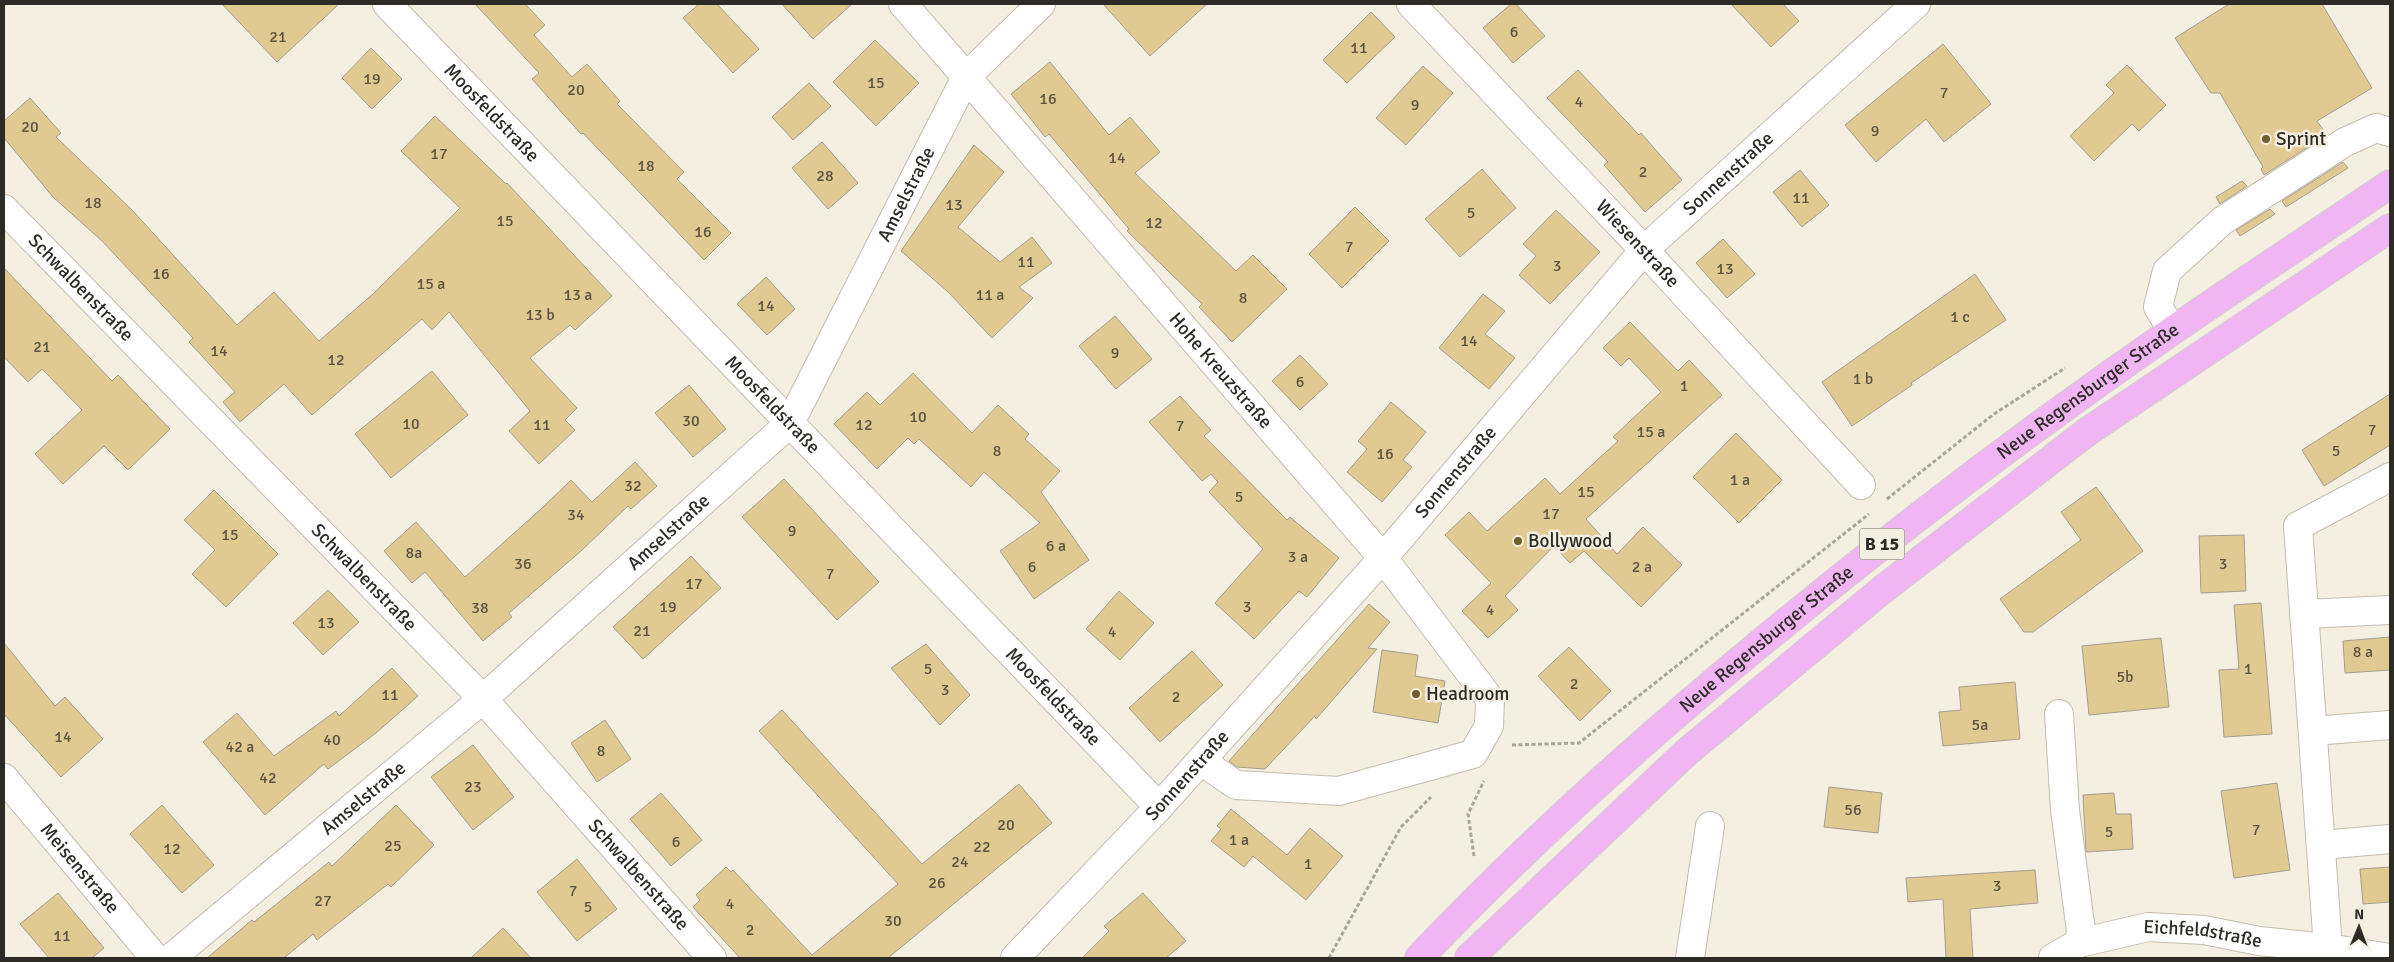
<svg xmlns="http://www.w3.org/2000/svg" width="2394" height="962" font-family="Signika,sans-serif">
  <rect width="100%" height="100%" fill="#f5efe1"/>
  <path fill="#e1ca92" stroke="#a39e91" d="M222,4H339L277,62Z
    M475,4H525L545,25L534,35L572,77L587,64L620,101L617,104L684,172L677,179L731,233L704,260L583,133L581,134L532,79L539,73Z
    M699,4H717L759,49L733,73L683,18Z
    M782,4H852L813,39Z
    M1103,4H1207L1150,56Z
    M1511,4H1516L1545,36L1513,63L1483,28Z
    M1731,4H1783L1799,21L1771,47Z
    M2229,4H2322L2372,88L2317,121L2327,135L2264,175L2261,169L2263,167L2220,93H2211L2175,38Z
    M1371,12L1395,37L1347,83L1323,60Z
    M875,40L919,83L876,126L833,82Z
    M1943,44L1991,104L1944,142L1926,119L1876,162L1845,125Z
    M371,48L402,79L372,109L342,78Z
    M1050,62L1109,135L1130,117L1160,152L1135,173L1236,271L1253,255L1287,289L1232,342L1199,307L1202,304L1127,231L1129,229L1049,134L1045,137L1011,94Z
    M2127,65L2166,105L2139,131L2132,124L2094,161L2070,136L2114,93L2106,85Z
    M1423,66L1453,93L1406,145L1376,118Z
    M1578,70L1639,135L1641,133L1682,180L1645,212L1604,165L1608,162L1547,98Z
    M809,83L831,106L793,140L772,117Z
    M30,98L61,133L56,137L132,210L237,325L274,292L319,341L374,293L460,208L401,151L435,116L506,184L507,183L612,296L575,330L570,325L530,358L577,408L565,420L575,430L539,464L509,431L530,411L449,312L432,330L422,319L312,415L284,384L240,422L223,402L235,392L189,342L193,338L102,241L53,197L4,138V121Z
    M822,142L858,183L828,209L792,168Z
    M974,145L1004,172L958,227L1000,262L1032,237L1052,263L1019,287L1033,298L992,338L948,292L901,251Z
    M2343,162L2348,168L2286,207L2282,201Z
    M1482,169L1516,208L1460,257L1425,219Z
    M1800,170L1829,205L1802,227L1773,192Z
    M2242,181L2247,186L2220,204L2216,197Z
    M1355,207L1389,241L1342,288L1309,254Z
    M2270,209L2275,214L2240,236L2236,230Z
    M1556,210L1600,252L1550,304L1519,275L1536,256L1523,244Z
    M1723,239L1755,274L1727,298L1696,263Z
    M4,268L112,381L118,375L170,429L128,470L104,446L63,484L35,454L82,410L42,369L28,382L4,357Z
    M1975,274L2006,320L1911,383L1912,385L1852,426L1822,382Z
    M766,277L795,309L767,335L737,304Z
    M1483,294L1505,311L1485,334L1515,358L1489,389L1439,348Z
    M1115,316L1152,359L1116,389L1079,346Z
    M1630,322L1678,371L1689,360L1722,395L1586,519L1617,554L1643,527L1682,565L1641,607L1584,551L1570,563L1554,546L1505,596L1518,610L1488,638L1462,611L1491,583L1445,535L1469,512L1487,531L1545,478L1560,494L1618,441L1613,437L1661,392L1629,358L1621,366L1603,348Z
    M1300,355L1328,384L1300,410L1272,381Z
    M432,371L468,415L391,478L355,434Z
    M913,373L972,433L998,405L1029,434L1025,439L1060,471L1041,492L1089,560L1034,599L1000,551L1040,523L984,472L971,487L919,439L914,444L908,438L877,469L834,424L867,392L880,405Z
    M689,385L726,429L693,457L655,413Z
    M2390,394V445L2324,486L2302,450Z
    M1180,396L1211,430L1204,436L1287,520L1290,517L1339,558L1307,597L1299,591L1254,639L1215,603L1263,549L1209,492L1218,482L1211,474L1202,481L1149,422Z
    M1391,402L1426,432L1403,460L1412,467L1382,502L1347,472L1367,449L1358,441Z
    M1736,433L1782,480L1739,523L1693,477Z
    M635,462L657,486L631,509L628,506L581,551L509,613L512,617L483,641L425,572L412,583L384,551L416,522L465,577L541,509L571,480L592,502Z
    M784,479L879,582L837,620L742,517Z
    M2096,487L2143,551L2033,632H2024L2000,599L2081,540L2061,512Z
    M214,490L278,554L226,607L192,574L215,550L184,520Z
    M2244,535L2246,591L2201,593L2199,536Z
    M691,556L721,588L643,659L613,627Z
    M328,590L359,622L323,655L293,623Z
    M1119,591L1154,623L1120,660L1086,629Z
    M2261,603L2272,734L2224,737L2219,670L2239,669L2234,605Z
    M1369,604L1390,622L1368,648L1377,649L1316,719L1315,716L1265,769L1237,767L1229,761Z
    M2390,637V670L2345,673L2343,641Z
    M2161,638L2169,707L2089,715L2082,646Z
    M4,643L55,706L65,697L103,739L61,777L4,714Z
    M926,644L970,695L940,725L891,668Z
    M1569,647L1611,691L1580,721L1538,676Z
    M1382,650L1418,655L1415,676L1445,681L1438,723L1373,712Z
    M1192,651L1223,685L1160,742L1129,708Z
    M392,668L418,696L376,733L328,769L324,764L265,815L203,742L237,713L274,756L336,711L339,716Z
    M2015,682L2020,739L1943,746L1939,712L1961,710L1959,687Z
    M782,710L922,864L1019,784L1052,823L888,958H740L693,907L700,900L696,895L726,867L731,872L733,870L812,955L898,884L759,731Z
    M605,720L631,759L597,782L571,743Z
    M473,745L514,797L473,830L431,777Z
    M2277,783L2290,870L2234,878L2221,791Z
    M1829,787L1882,793L1878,833L1824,827Z
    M661,793L702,840L671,866L630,819Z
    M2114,793L2116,814H2131L2133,849L2086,852L2083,795Z
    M162,805L214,865L182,893L130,834Z
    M396,805L434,845L391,887L388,884L317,940L313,934L284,958H207L252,920L254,922L329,862L332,866Z
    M1231,809L1287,855L1310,828L1343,856L1306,900L1253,856L1244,867L1211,841L1221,829L1217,826Z
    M577,859L617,909L577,941L537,892Z
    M2390,867V902L2363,904L2360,869Z
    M2035,870L2038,903L1970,909L1973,958H1946L1943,899L1908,902L1906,878Z
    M58,893L104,948L92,958H49L20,924Z
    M1143,893L1186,941L1166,958H1082L1109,931L1104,926Z
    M503,928L531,958H471Z"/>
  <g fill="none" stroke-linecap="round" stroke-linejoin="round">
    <defs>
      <g id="minor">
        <path id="s1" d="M387,4L1159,807"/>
        <path id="s2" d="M903,4L1383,558L1490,699L1489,726L1473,754L1339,791L1236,785L1201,761"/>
        <path id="s3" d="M1411,4L1644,250L1861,485"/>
        <path id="s4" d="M4,209L483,699L712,958"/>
        <path d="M2172,330L2158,307L2167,271L2222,221L2345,142L2376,128L2390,132"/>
        <path d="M2304,614L2390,610"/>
        <path d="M2059,714L2065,810L2081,931L2079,943"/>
        <path d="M2313,731L2390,725"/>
        <path id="s5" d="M4,778L155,958"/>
        <path d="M2322,845L2390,839"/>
        <path d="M2328,948L2298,526L2390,477"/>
        <path id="s6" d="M171,958L483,699L790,423L966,77L1041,4"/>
        <path id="s7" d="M1015,958L1159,807L1383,558L1644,250L1916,4"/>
        <path d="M1690,958L1710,826"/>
        <path id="s8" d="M2053,958L2079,943L2148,927L2204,930L2259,941L2328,948L2390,958"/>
      </g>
      <g id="highway">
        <path id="s9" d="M1419,958C1529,842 1645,738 1768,637C1899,529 2033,427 2172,331C2244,281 2318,233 2390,184"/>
        <path d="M1469,958L1688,751L1882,590L2087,432L2390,228"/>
      </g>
    </defs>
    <use href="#minor" stroke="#c3bdb0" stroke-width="30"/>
    <use href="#highway" stroke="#d1d0cf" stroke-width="30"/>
    <path stroke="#a9a59a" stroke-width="3" stroke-dasharray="4 2.5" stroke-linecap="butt" d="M1887,499L1994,414L2065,368
      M1512,745L1579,743L1869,514
      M1474,856L1468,814L1484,781
      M1329,958L1401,827L1431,797"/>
    <use href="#minor" stroke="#fff" stroke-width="28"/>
    <use href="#highway" stroke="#f2b5f4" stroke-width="28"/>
  </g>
  <g fill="#725f2e" stroke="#f5efe1" stroke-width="2">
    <circle cx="2266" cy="139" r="5"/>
    <circle cx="1518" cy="541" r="5"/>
    <circle cx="1416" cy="694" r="5"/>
  </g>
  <g text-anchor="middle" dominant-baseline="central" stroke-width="5" stroke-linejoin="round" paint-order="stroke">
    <g font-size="16" fill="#5a5341">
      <text x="1514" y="32">6</text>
      <text x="278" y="37">21</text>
      <text x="1359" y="48">11</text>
      <text x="372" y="79">19</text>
      <text x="876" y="83">15</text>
      <text x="576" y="90">20</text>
      <text x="1944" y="93">7</text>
      <text x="1048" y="99">16</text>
      <text x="1579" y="102">4</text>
      <text x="1415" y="105">9</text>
      <text x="30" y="127">20</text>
      <text x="1875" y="131">9</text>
      <text x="439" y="154">17</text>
      <text x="1117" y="158">14</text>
      <text x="646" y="166">18</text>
      <text x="1643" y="172">2</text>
      <text x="825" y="176">28</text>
      <text x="1801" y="198">11</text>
      <text x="93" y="203">18</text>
      <text x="954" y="205">13</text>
      <text x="1471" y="213">5</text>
      <text x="505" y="221">15</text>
      <text x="1154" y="223">12</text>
      <text x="703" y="232">16</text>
      <text x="1349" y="247">7</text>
      <text x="1026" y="262">11</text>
      <text x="1557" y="266">3</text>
      <text x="1725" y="269">13</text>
      <text x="161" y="274">16</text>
      <text x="431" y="284">15 a</text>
      <text x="578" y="295">13 a</text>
      <text x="990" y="295">11 a</text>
      <text x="1243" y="298">8</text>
      <text x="766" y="306">14</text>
      <text x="540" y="315">13 b</text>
      <text x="1960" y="317">1 c</text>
      <text x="1469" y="341">14</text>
      <text x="42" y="347">21</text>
      <text x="219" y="351">14</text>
      <text x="1115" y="353">9</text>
      <text x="336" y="360">12</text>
      <text x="1863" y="379">1 b</text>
      <text x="1300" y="382">6</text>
      <text x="1684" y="386">1</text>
      <text x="918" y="417">10</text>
      <text x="691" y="421">30</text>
      <text x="411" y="424">10</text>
      <text x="542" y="425">11</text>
      <text x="864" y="425">12</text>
      <text x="1180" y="426">7</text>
      <text x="2372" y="430">7</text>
      <text x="1651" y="432">15 a</text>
      <text x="997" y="451">8</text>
      <text x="2336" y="451">5</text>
      <text x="1385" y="454">16</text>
      <text x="1740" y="480">1 a</text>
      <text x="633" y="486">32</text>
      <text x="1586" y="492">15</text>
      <text x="1239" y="497">5</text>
      <text x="1551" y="514">17</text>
      <text x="576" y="515">34</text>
      <text x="792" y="531">9</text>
      <text x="230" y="535">15</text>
      <text x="1056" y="546">6 a</text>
      <text x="414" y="553">8a</text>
      <text x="1298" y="557">3 a</text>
      <text x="523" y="564">36</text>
      <text x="2223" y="564">3</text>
      <text x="1032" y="567">6</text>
      <text x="1642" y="567">2 a</text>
      <text x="830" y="574">7</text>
      <text x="694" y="584">17</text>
      <text x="668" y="607">19</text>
      <text x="1247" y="607">3</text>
      <text x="480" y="608">38</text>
      <text x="1490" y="610">4</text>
      <text x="326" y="623">13</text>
      <text x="642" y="631">21</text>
      <text x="1112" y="632">4</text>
      <text x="2363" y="652">8 a</text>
      <text x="928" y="669">5</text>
      <text x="2248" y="669">1</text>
      <text x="2125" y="677">5b</text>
      <text x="1574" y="684">2</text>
      <text x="945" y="690">3</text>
      <text x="390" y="695">11</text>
      <text x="1176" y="697">2</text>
      <text x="1980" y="725">5a</text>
      <text x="63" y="737">14</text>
      <text x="332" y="740">40</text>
      <text x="240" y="747">42 a</text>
      <text x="601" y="751">8</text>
      <text x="268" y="778">42</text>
      <text x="473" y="787">23</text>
      <text x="1853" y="810">56</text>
      <text x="1006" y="825">20</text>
      <text x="2256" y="830">7</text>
      <text x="2109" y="832">5</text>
      <text x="1239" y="840">1 a</text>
      <text x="676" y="842">6</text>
      <text x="393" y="846">25</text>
      <text x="982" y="847">22</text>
      <text x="172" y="849">12</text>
      <text x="960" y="862">24</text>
      <text x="1308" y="864">1</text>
      <text x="937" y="883">26</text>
      <text x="1997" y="886">3</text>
      <text x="573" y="891">7</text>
      <text x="323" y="901">27</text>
      <text x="730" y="904">4</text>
      <text x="588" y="907">5</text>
      <text x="893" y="921">30</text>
      <text x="750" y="930">2</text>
      <text x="62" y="936">11</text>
    </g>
    <rect fill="#f5efe1" stroke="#69665e" stroke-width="1" x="1859.5" y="528.5" width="45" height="31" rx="4"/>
    <g font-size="18" font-weight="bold" fill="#2d2b26">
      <text x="1882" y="544">B 15</text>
    </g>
    <g font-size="19" fill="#2d2b26" stroke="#f5efe1">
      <text stroke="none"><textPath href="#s1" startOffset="151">Moosfeldstraße</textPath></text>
      <text stroke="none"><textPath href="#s7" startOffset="1061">Sonnenstraße</textPath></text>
      <text stroke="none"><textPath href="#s6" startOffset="1075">Amselstraße</textPath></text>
      <text stroke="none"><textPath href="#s3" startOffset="330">Wiesenstraße</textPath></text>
      <text stroke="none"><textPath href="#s4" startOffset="110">Schwalbenstraße</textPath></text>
      <text stroke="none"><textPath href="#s2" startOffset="485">Hohe Kreuzstraße</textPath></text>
      <text stroke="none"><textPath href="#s9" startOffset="878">Neue Regensburger Straße</textPath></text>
      <text stroke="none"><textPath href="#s1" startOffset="556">Moosfeldstraße</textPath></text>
      <text stroke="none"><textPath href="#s7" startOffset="656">Sonnenstraße</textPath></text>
      <text stroke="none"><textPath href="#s6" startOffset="655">Amselstraße</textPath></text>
      <text stroke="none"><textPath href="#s4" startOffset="515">Schwalbenstraße</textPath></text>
      <text stroke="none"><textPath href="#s9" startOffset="472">Neue Regensburger Straße</textPath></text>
      <text stroke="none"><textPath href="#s1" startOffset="961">Moosfeldstraße</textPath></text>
      <text stroke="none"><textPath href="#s7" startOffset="251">Sonnenstraße</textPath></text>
      <text stroke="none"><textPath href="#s6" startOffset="250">Amselstraße</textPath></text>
      <text stroke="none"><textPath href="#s5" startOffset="118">Meisenstraße</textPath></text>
      <text stroke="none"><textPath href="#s4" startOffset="920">Schwalbenstraße</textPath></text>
      <text stroke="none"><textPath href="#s8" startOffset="156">Eichfeldstraße</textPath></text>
    </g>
    <g font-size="19" fill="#2d2b26" stroke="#f5efe1" text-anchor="start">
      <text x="2276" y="139">Sprint</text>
      <text x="1528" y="541">Bollywood</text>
      <text x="1426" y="694">Headroom</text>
    </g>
  </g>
  <rect width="2394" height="962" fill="none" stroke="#2d2b26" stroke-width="10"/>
  <g transform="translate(2359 927) rotate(1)" stroke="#f5efe1" stroke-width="4" paint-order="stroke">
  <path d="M0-4L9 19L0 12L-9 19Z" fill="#2d2b26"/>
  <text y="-8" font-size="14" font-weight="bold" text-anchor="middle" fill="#2d2b26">N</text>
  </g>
</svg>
